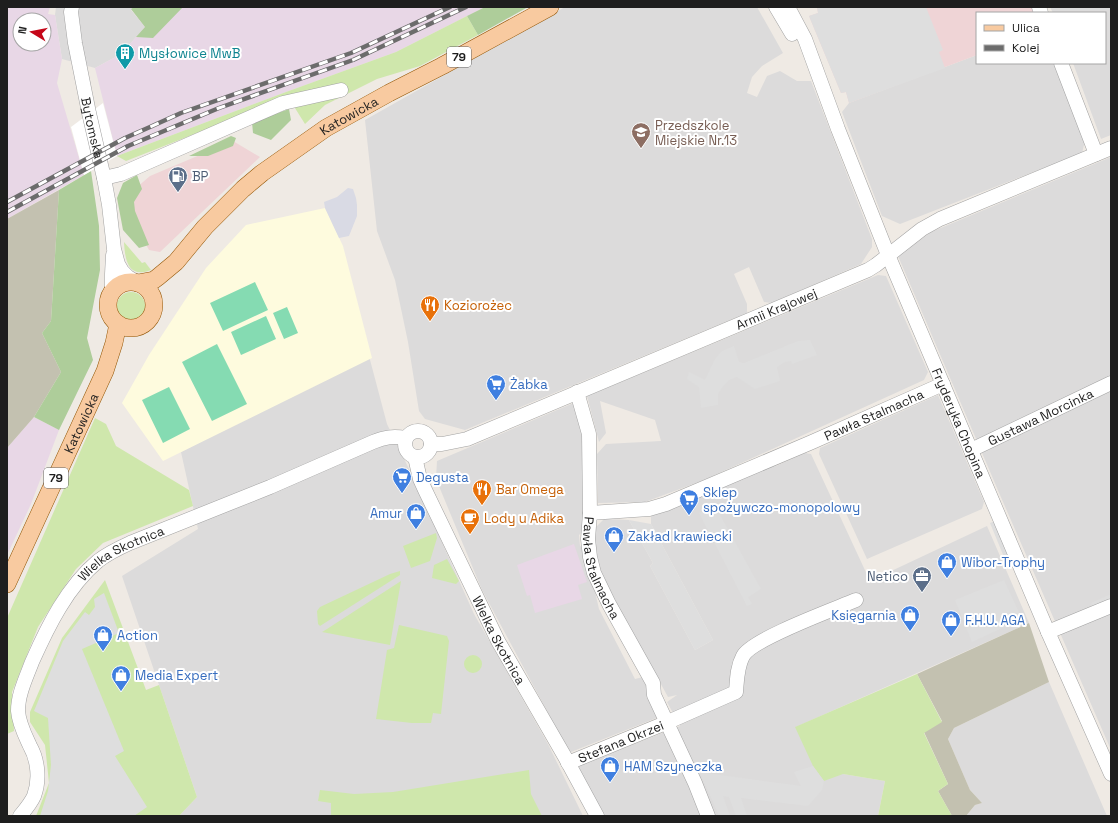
<svg xmlns="http://www.w3.org/2000/svg" width="1118" height="823" font-family="'Space Grotesk',sans-serif">
  <rect width="100%" height="100%" fill="#efeae4"/>
  <path fill="#dcdbdb" d="M56,7H134L131,10L145,27L121,54L95,68L62,59L55,15Z
    M565,7H757L783,53L762,66L752,77L747,93L757,97L767,76L780,71L797,81H811L872,239V247L861,264L772,303L764,302L749,267L734,274L747,304V313L465,430L425,419L419,411L408,342L395,280L377,231L365,120Z
    M1050,7H1111V135L1101,139L1073,63H1105V13H1053Z
    M977,55V63H1057L1086,137L1082,153L900,224L882,216L842,112L849,103Z
    M1111,157V750L1000,495L898,256L931,232Z
    M878,275L886,276L928,372L924,380L704,480L645,502L598,503L597,454L606,444L661,441L655,420L600,401L606,433L599,442L587,396Z
    M369,356L387,424L410,471L474,614L548,744L583,816H179L197,797L122,576L198,529L181,452Z
    M938,395L984,502L982,509L867,559L819,454L820,448Z
    M576,402L584,432V530L579,535L580,546L585,548L599,609L635,679L647,676L664,715L571,752L562,739L482,590L436,479L437,461Z
    M805,453L811,454L870,581L987,526L1029,623L796,727L843,774L885,781L878,816H603L578,766L680,726L667,702L677,695L668,697L598,569L591,545L595,528L604,519L629,520L653,563L650,566L695,650L713,640L651,524V516L764,468L776,466Z
    M1049,682L1107,816H966L975,805L982,803L970,790L948,739L954,728Z"/>
  <path fill="#efd4d6" d="M817,7H1033L1036,13H977V55L849,103L846,92L841,93L809,16L818,13Z
    M233,141L260,157L160,252L149,250L143,239L129,198L136,188L150,176Z"/>
  <path fill="#e8d7e6" fill-rule="evenodd" d="M7,7H50L48,14L55,15L62,59L57,83L84,175L7,219ZM20,20H44V44H20Z
    M134,7H485L396,52L286,92L117,156L95,68L121,54L145,27L131,9Z
    M34,417L59,430L31,504L7,555V448Z
    M574,544L587,582L578,585L582,599L535,613L530,595L527,596L517,565Z"/>
  <path fill="#fefbde" d="M325,208L343,246L372,358L163,461L122,403L149,355L206,268L246,225Z"/>
  <path fill="#c3c1b0" d="M59,190L51,321L42,333L61,372L34,417L7,448V219Z
    M1029,623L1049,682L954,728L948,739L970,790L982,803L975,805L966,816H952L938,791L948,784L924,732L942,721L917,674Z"/>
  <path fill="#cfe7ac" d="M467,16L478,35L420,66L377,79L325,105L305,124L288,97L126,161L117,156L286,92L396,52Z
    M124,242L142,263L145,262L151,270C128,279 125,260 124,242Z
    M117 306a14 14 0 1 1 28 0a14 14 0 1 1-28 0Z
    M95,418L106,424L116,446L189,490L193,506L103,543L76,569L38,627L12,692L14,731L7,734V618Z
    M436,533L437,538L430,561L411,568L403,546Z
    M447,559L459,581L456,584L432,578L434,565Z
    M400,571V575L320,626L318,624L317,611L320,607L390,574Z
    M105,580L146,690L159,685L197,797L179,816H36L49,783L45,745L30,722V712L62,638Z
    M401,581L390,645L322,632L327,629Z
    M399,625L447,636L449,641L441,714L433,713L431,723H412L376,719L387,650L394,648Z
    M464 664a9 9 0 1 1 18 0a9 9 0 1 1-18 0Z
    M917,674L942,722L924,733L948,784L938,791L952,816H878L885,781L843,774L824,781L813,766L795,727Z
    M529,770L531,794L542,816H331V803L318,801L320,790L354,794L393,792Z"/>
  <path fill="#aecd9a" d="M134,7H183L153,38L136,37L145,27L131,9Z
    M485,7H528L478,35L467,16Z
    M289,109L291,120L271,140L253,133L252,122Z
    M231,136L236,138L233,146L208,156H189Z
    M91,171L99,226L100,270L87,338L93,360L59,430L34,417L61,372L42,333L51,321L59,190Z
    M137,175L142,189L134,202L135,211L149,245L139,248L123,230L117,198L123,183Z"/>
  <path fill="#85dbb2" d="M255,282L268,310L223,331L210,303Z
    M287,307L298,333L284,339L273,313Z
    M266,316L276,339L241,355L231,332Z
    M217,344L247,404L212,421L182,362Z
    M169,387L190,429L163,443L142,400Z"/>
  <path fill="#dedede" d="M817,7H926L943,50L939,52L945,68L849,103L846,92L841,93L809,16L818,13Z
    M810,340L817,355L792,364L791,361L785,362L777,367L780,381L755,389L737,377L729,380L723,386L718,394V405L701,408L699,387L687,379L689,372L705,380L715,359L722,351L734,346L739,362L744,363L798,341Z
    M715,506L761,589L748,597L752,604L747,606L699,513Z
    M629,520L651,524L713,640L695,650L650,566L653,563Z
    M995,521L1014,565L1006,562L990,523Z
    M1004,580L1022,619L972,642L955,600Z
    M104,593L119,633L82,649L124,751L115,756L147,807L134,816H40L48,791L51,765L48,718L34,711L63,641L85,612L89,615L95,607L94,599Z
    M1111,594V600L1093,608L1091,603Z
    M813,766L824,781L822,790L808,806L741,798L747,816H736L729,797L723,796L730,816H719L710,795L699,772L801,786L794,772Z"/>
  <path fill="#d9dae4" d="M348,188L353,189L356,198L357,205V216L349,236L339,238L325,208L324,202L337,197Z"/>
  <path fill="#fff" d="M103,103L117,156L84,175L71,127Z"/>
  <g fill="none" stroke-linecap="round" stroke-linejoin="round">
    <defs>
      <g id="minor">
        <path id="s1" d="M72,7L71,12L75,43L89,113L104,178L109,205L114,249L118,264L122,271L128,277L138,283"/>
        <path d="M776,7L792,34"/>
        <path id="s2" d="M788,7L805,39L838,129L888,255L1048,632L1111,774"/>
        <path d="M1039,7L1041,13"/>
        <path d="M1061,63L1096,154"/>
        <path d="M104,178L121,174L283,103L341,90"/>
        <path d="M112,293V274L113,255"/>
        <path id="s3" d="M577,392L589,434L590,513L588,539L590,557L594,573L609,604L653,683L654,695L695,783L708,816"/>
        <circle cx="418" cy="444" r="13"/>
        <path id="s4" d="M431,444H442L467,439L868,270L876,265L922,229L940,219L1111,148"/>
        <path id="s5" d="M971,450L1111,383"/>
        <path id="s6" d="M415,457L420,479L426,492L498,641L565,757L597,816"/>
        <path id="s7" d="M590,513L649,509L666,504L812,442L943,384"/>
        <path d="M1048,632L1111,606"/>
        <path id="s8" d="M568,763L668,722L736,692C737,680 737,667 743,656C752,639 835,609 856,600"/>
        <path id="s9" d="M20,816C25,810 31,803 34,796C40,780 38,760 30,746C25,735 19,724 18,711C18,694 26,678 32,662C48,626 67,587 98,561C108,553 119,548 130,543L270,487L373,442C385,437 393,436 406,438"/>
      </g>
      <g id="major">
        <circle cx="131" cy="305" r="23"/>
        <path id="s10" d="M138,283L154,280L158,277L176,262L205,227L243,189L262,173L326,128L389,93L442,66L550,7"/>
        <path id="s11" d="M7,584L105,371L114,343L118,324"/>
      </g>
    </defs>
    <use href="#minor" stroke="#a2a2a2" stroke-width="15"/>
    <use href="#major" stroke="#935605" stroke-width="18"/>
    <use href="#minor" stroke="#fff" stroke-width="14"/>
    <use href="#major" stroke="#f8caa0" stroke-width="17"/>
    <defs>
      <path id="rail" d="M7,202L125,138L150,127L181,113L351,53L450,7
        M7,212L128,146L219,108L353,60L466,7"/>
    </defs>
    <use href="#rail" stroke="#6c6c6c" stroke-width="4.5"/>
    <use href="#rail" stroke="#fff" stroke-width="3" stroke-dasharray="9" stroke-linecap="butt"/>
  </g>
  <defs>
    <symbol id="building-pin" viewBox="-11 -11 22 30"><path d="M0 17L-7.5 6A9.5 9.5 0 1 1 7.5 6Z" fill="#0f9aa8" stroke="#fff"/><path d="M-4-6H4V6H1V3H-1V6H-4ZM-2.5-4.3h1.7v1.8h-1.7ZM.8-4.3h1.7v1.8H.8ZM-2.5-1h1.7V.8h-1.7ZM.8-1h1.7V.8H.8Z" fill="#fff"/></symbol>
    <symbol id="school-pin" viewBox="-11 -11 22 30"><path d="M0 17L-7.5 6A9.5 9.5 0 1 1 7.5 6Z" fill="#8d6e63" stroke="#fff"/><path d="M0-5L7-2L0 1L-7-2ZM-4 1L0 2.5L4 1V4Q0 6-4 4Z" fill="#fff"/></symbol>
    <symbol id="fuel-pin" viewBox="-11 -11 22 30"><path d="M0 17L-7.5 6A9.5 9.5 0 1 1 7.5 6Z" fill="#5c6f8a" stroke="#fff"/><path d="M-5.5-6h7V0h2V4h1.3V-2.5L3-4.5l.8-.8L6-3V5H2.5V1h-1V6h-7ZM-4.2-4.7v3.2H.2V-4.7Z" fill="#fff"/></symbol>
    <symbol id="restaurant-pin" viewBox="-11 -11 22 30"><path d="M0 17L-7.5 6A9.5 9.5 0 1 1 7.5 6Z" fill="#e8710a" stroke="#fff"/><path d="M-5-6h1v4h1v-4h1v4h1v-4h1v5L-1.5 .5V6h-2V.5L-5-1ZM5-6V6H3V1.5H1.5Q1.5-4 5-6Z" fill="#fff"/></symbol>
    <symbol id="supermarket-pin" viewBox="-11 -11 22 30"><path d="M0 17L-7.5 6A9.5 9.5 0 1 1 7.5 6Z" fill="#3f7fe0" stroke="#fff"/><path d="M-6-5.5h2.5l.6 2H6L4.5 2H-2.5L-4.4-4H-6ZM-1.5 3.2a1.3 1.3 0 1 0 .1 0ZM3 3.2a1.3 1.3 0 1 0 .1 0Z" fill="#fff"/></symbol>
    <symbol id="shop-pin" viewBox="-11 -11 22 30"><path d="M0 17L-7.5 6A9.5 9.5 0 1 1 7.5 6Z" fill="#3f7fe0" stroke="#fff"/><path d="M-5-2.5h2.3a2.7 3.5 0 0 1 5.4 0H5L5.5 6h-11ZM-1.5-2.5h3a1.5 2.3 0 0 0-3 0Z" fill="#fff"/></symbol>
    <symbol id="cafe-pin" viewBox="-11 -11 22 30"><path d="M0 17L-7.5 6A9.5 9.5 0 1 1 7.5 6Z" fill="#e8710a" stroke="#fff"/><path d="M-5.5-4.5H6V0H3Q3 3.5 0 3.5H-2.5Q-5.5 3.5-5.5 0ZM3-3.2v2h1.7v-2ZM-6 4.5H4V6H-6Z" fill="#fff"/></symbol>
    <symbol id="office-pin" viewBox="-11 -11 22 30"><path d="M0 17L-7.5 6A9.5 9.5 0 1 1 7.5 6Z" fill="#5c6f8a" stroke="#fff"/><path d="M-6-3h4V-5.5h4V-3h4V5H-6ZM-1-4.5V-3h2v-1.5ZM-6 0V1H6V0Z" fill="#fff"/></symbol>
  </defs>
  <g fill-rule="evenodd">
    <use href="#building-pin" x="114" y="42" width="22" height="30"/>
    <use href="#school-pin" x="630" y="121" width="22" height="30"/>
    <use href="#fuel-pin" x="167" y="165" width="22" height="30"/>
    <use href="#restaurant-pin" x="419" y="294" width="22" height="30"/>
    <use href="#supermarket-pin" x="485" y="373" width="22" height="30"/>
    <use href="#supermarket-pin" x="391" y="466" width="22" height="30"/>
    <use href="#restaurant-pin" x="471" y="478" width="22" height="30"/>
    <use href="#supermarket-pin" x="678" y="488" width="22" height="30"/>
    <use href="#shop-pin" x="405" y="502" width="22" height="30"/>
    <use href="#cafe-pin" x="459" y="507" width="22" height="30"/>
    <use href="#shop-pin" x="603" y="525" width="22" height="30"/>
    <use href="#shop-pin" x="936" y="551" width="22" height="30"/>
    <use href="#office-pin" x="911" y="565" width="22" height="30"/>
    <use href="#shop-pin" x="899" y="604" width="22" height="30"/>
    <use href="#shop-pin" x="940" y="609" width="22" height="30"/>
    <use href="#shop-pin" x="92" y="624" width="22" height="30"/>
    <use href="#shop-pin" x="110" y="664" width="22" height="30"/>
    <use href="#shop-pin" x="599" y="755" width="22" height="30"/>
  </g>
  <g text-anchor="middle" dominant-baseline="central" stroke-width="4" stroke-linejoin="round" paint-order="stroke">
    <g fill="#fff" stroke="#626262" stroke-width="1">
      <rect x="447" y="47" width="24" height="20" rx="3"/>
      <rect x="44" y="468" width="24" height="20" rx="3"/>
    </g>
    <g font-size="12" font-weight="bold" fill="#1e1e1e">
      <text x="459" y="57">79</text>
      <text x="56" y="478">79</text>
    </g>
    <g font-size="13" fill="#0d838f" stroke="#fff" text-anchor="start">
      <text x="139" y="53">Mysłowice MwB</text>
    </g>
    <g font-size="13" fill="#1e1e1e" stroke="#fff">
      <text stroke="none"><textPath href="#s10" startOffset="273">Katowicka</textPath></text>
      <text stroke="none"><textPath href="#s1" startOffset="123">Bytomska</textPath></text>
      <text stroke="none"><textPath href="#s4" startOffset="372">Armii Krajowej</textPath></text>
      <text stroke="none"><textPath href="#s7" startOffset="303">Pawła Stalmacha</textPath></text>
      <text stroke="none"><textPath href="#s5" startOffset="77">Gustawa Morcinka</textPath></text>
      <text stroke="none"><textPath href="#s2" startOffset="450">Fryderyka Chopina</textPath></text>
      <text stroke="none"><textPath href="#s11" startOffset="177">Katowicka</textPath></text>
      <text stroke="none"><textPath href="#s9" startOffset="310">Wielka Skotnica</textPath></text>
      <text stroke="none"><textPath href="#s3" startOffset="180">Pawła Stalmacha</textPath></text>
      <text stroke="none"><textPath href="#s6" startOffset="202">Wielka Skotnica</textPath></text>
      <text stroke="none"><textPath href="#s8" startOffset="57">Stefana Okrzei</textPath></text>
    </g>
    <g font-size="13" fill="#785e54" stroke="#fff" text-anchor="start">
      <text x="655" y="125">Przedszkole<tspan x="655" dy="15">Miejskie Nr.13</tspan></text>
    </g>
    <g font-size="13" fill="#4e5e75" stroke="#fff" text-anchor="start">
      <text x="192" y="176">BP</text>
      <text x="908" y="576" text-anchor="end">Netico</text>
    </g>
    <g font-size="13" fill="#c56008" stroke="#fff" text-anchor="start">
      <text x="444" y="305">Koziorożec</text>
      <text x="496" y="489">Bar Omega</text>
      <text x="484" y="518">Lody u Adika</text>
    </g>
    <g font-size="13" fill="#366cbe" stroke="#fff" text-anchor="start">
      <text x="510" y="384">Żabka</text>
      <text x="416" y="477">Degusta</text>
      <text x="703" y="492">Sklep<tspan x="703" dy="15">spożywczo-monopolowy</tspan></text>
      <text x="402" y="513" text-anchor="end">Amur</text>
      <text x="628" y="536">Zakład krawiecki</text>
      <text x="961" y="562">Wibor-Trophy</text>
      <text x="896" y="615" text-anchor="end">Księgarnia</text>
      <text x="965" y="620">F.H.U. AGA</text>
      <text x="117" y="635">Action</text>
      <text x="135" y="675">Media Expert</text>
      <text x="624" y="766">HAM Szyneczka</text>
    </g>
  </g>
  <rect width="1118" height="823" fill="none" stroke="#1e1e1e" stroke-width="16"/>
  <rect x="976" y="12" width="130" height="52" fill="#ffffff" stroke="#a5a5a5"/>
  <rect x="984" y="25" width="20" height="6" fill="#f8caa0" stroke="#a5a5a5"/>
  <text x="1012" y="32" font-size="12" fill="#1e1e1e">Ulica</text>
  <rect x="984" y="45" width="20" height="6" fill="#6c6c6c" stroke="#a5a5a5"/>
  <text x="1012" y="52" font-size="12" fill="#1e1e1e">Kolej</text>
  <g transform="translate(32 32) rotate(280)"><circle r="19" fill="#ffffff" stroke="#a5a5a5"/>
  <path d="M0-3L7 15L0 10L-7 15Z" fill="#c50719"/>
  <text y="-6" font-size="11" font-weight="bold" text-anchor="middle" fill="#1e1e1e">N</text>
  </g>
</svg>
